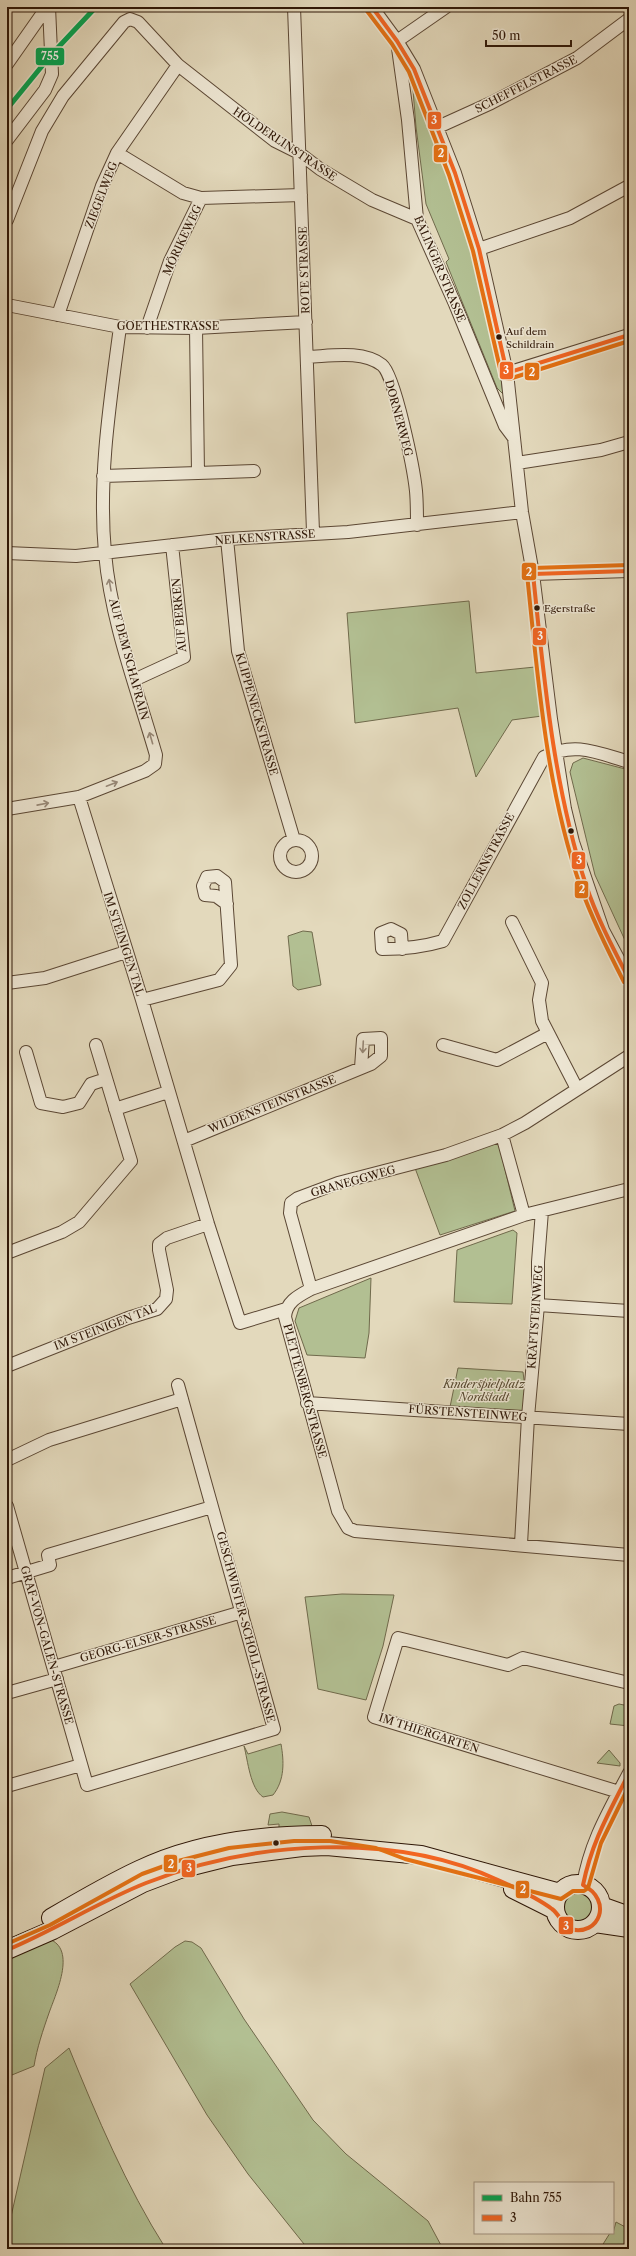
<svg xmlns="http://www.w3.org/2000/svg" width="636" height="2256" font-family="'Libre Caslon Text',serif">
  <rect width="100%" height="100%" fill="#e3d9bc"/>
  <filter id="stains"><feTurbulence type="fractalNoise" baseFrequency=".005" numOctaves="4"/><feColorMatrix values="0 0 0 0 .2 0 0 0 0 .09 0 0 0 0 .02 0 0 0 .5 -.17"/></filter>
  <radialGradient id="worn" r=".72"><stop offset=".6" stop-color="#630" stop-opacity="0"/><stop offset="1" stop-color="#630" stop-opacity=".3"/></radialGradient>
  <path fill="#b2bf92" stroke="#706a4c" d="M412,78L450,174L473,251L500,370L503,394L497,388L446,262L449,259L426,204L416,127Z
    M469,601L476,673L535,667L542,716L512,720L476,777L458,708L355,723L347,613Z
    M583,758L629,770V949L595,875L570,772L573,763Z
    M303,931L312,932L321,985L298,990L293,986L288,936Z
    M497,1136L515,1211L440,1235L415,1168Z
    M513,1230L517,1233L512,1304L454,1302L457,1250Z
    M371,1278L369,1333L365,1358L307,1355L295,1321L299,1308Z
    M458,1368L523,1372L526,1396V1411H487L450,1407Z
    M342,1594L394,1595L383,1646L366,1700L318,1689L305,1597Z
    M619,1704L629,1706V1726L610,1724L614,1706Z
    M281,1744C284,1761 285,1780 273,1795L263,1797C250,1788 248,1761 244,1746L248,1754Z
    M609,1750L620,1763V1766L597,1763Z
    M282,1812L309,1817L312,1826L279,1828V1824L268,1825L270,1814Z
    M561 1907a17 17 0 1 1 34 0a17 17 0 1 1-34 0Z
    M45,1938C79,1945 56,1993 49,2013C43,2030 37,2048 34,2066L7,2077V1954Z
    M185,1941L192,1942L201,1948L244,2019L313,2120L346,2154L428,2221L443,2249H308L248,2174L207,2115L130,1984L175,1947Z
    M69,2048C97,2117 126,2186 166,2249H7V2234L45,2068Z
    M616,2222L629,2229V2249H600L610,2233H613Z"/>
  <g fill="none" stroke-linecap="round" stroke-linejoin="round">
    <defs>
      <path id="street" d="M294,7L313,532
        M372,7L397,41L414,69L455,173L479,249L507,373L522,512L533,574L551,719L565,809L573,842L603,930L629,979
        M446,7L397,41L408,120L417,219L455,304L505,426L514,438
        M7,64L47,7
        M438,127L491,103L577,58L629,19
        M7,140L45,90L52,74L49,7
        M117,153L183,193L201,198L301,195
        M7,220L42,131L63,96L124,22L130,19L138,22L178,65L275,141L299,153L320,169L372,200L417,219
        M479,249L570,218L629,186
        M7,305L120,327L196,328L306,322
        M58,315L102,186L117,153L178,65
        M147,328L170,261L201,198
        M196,328L198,473L254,471
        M308,357C331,356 362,350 382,365C395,375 414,471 416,491C417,502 417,513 417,525
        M507,373L629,335
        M517,463L601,450L629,442
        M103,476L198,473
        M227,539L238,651L294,840
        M7,553L76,556L227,539L348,532L522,512
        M533,574L629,571
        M134,680L184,657L172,545
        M79,797L142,1000L208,1224L240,1323L286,1309
        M7,809L79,797L145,771L155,764L156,755C137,689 111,622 105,553C98,478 110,402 120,327
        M280 856a16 16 0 1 1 32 0a16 16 0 1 1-32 0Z
        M512,922L542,983L539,1000L542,1021L577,1089
        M402,949L401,934L391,929L381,933L382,949C403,949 423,947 443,941L544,757C575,741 598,753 629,762
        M7,983L45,978L126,952
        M142,1000L219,980L231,965L225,882L217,876L207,877L203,886L205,895L216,896L227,904
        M443,1045L497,1060L548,1033
        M26,1052L41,1103L63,1107L79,1103L91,1084L106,1079
        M115,1109L168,1092
        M502,1135L524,1215
        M184,1141L371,1064L381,1056V1038L363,1039L361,1068
        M629,1189L524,1215L311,1289C298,1296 286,1302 285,1317L338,1511L348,1528L355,1531L629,1555
        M7,1253L62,1232L79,1222L131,1161L96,1045
        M311,1289L290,1213L291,1203L298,1198L338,1183L446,1155L502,1135L525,1123L629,1056
        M538,1305L629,1311
        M7,1366L128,1318L157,1309L166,1299L167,1290L159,1250V1244L167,1238L208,1224
        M307,1403L629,1424
        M7,1460L49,1440L182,1399
        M7,1506L87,1785L274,1729L178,1385
        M521,1544L528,1417L538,1305V1262L542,1211
        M7,1578L50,1565L48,1555L212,1507
        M54,1667L242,1612
        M629,1683L523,1658L508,1665L398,1638L374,1717L629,1795
        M7,1693L57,1679
        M7,1786L81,1765
        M583,1885C590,1842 609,1811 629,1773"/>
      <path id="secondary" d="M555 1907a23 23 0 1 1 46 0a23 23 0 1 1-46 0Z
        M513,1889L555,1910
        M601,1906L629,1916
        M51,1918C80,1901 109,1884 139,1870C195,1843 260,1835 322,1835
        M595,1923L629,1928
        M7,1950L53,1930L143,1883L180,1869L232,1856L302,1847L327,1846L421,1855L560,1893"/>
    </defs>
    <use href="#street" stroke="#5b4734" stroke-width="14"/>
    <use href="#secondary" stroke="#2e1606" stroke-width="20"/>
    <use href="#street" stroke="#ede6d3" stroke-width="12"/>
    <use href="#secondary" stroke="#ede6d3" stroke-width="18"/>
    <defs>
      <path id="bus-1" d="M372,7L397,41L414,69L455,173L479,249L507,373L629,335
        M629,571L533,574C544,678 553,785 586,885C597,918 613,948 629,979
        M7,1950C55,1930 98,1902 146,1883C252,1841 393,1831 498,1880C516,1888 536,1897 552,1909C559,1914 562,1924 570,1929C600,1937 613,1900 583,1885C592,1841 609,1813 629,1773"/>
      <path id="bus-2" d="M367,11L392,44L409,72L449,175L473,251L502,377L509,379L629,341
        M624,982C608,951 593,921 581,888C546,788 538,679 527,574L532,568L629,565
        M9,1943L50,1925L142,1874L178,1861L229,1848L294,1841H330L376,1848L405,1859L561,1899L573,1891H584L588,1888L601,1843L629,1786"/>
    </defs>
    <use href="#bus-1" stroke="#ede6d3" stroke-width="7"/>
    <use href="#bus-2" stroke="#ede6d3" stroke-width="7"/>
    <use href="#bus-1" stroke="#f26522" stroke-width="4"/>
    <use href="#bus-2" stroke="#e47113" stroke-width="4"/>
    <defs>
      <path id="rail-1" d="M7,109L51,55L96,7"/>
    </defs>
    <use href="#rail-1" stroke="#ede6d3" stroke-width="8"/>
    <use href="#rail-1" stroke="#00a651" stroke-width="5"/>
  </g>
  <defs><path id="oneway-shaft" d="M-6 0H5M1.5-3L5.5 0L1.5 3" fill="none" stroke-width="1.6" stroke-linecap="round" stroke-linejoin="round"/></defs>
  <g stroke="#978877">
    <use href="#oneway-shaft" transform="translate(110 585) rotate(-100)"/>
    <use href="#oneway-shaft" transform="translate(151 738) rotate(-106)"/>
    <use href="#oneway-shaft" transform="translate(112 784) rotate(-21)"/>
    <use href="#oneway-shaft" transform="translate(43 804) rotate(-11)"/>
    <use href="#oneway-shaft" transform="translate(363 1047) rotate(93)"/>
  </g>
  <g fill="#2e1606" stroke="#ede6d3" stroke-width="1.5">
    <circle cx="499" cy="337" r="3.5"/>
    <circle cx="537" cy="608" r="3.5"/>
    <circle cx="571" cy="831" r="3.5"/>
    <circle cx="276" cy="1843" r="3.5"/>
  </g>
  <g text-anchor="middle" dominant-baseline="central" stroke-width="3" stroke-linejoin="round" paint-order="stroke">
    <g font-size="10" fill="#2e1606" stroke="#ede6d3" text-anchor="start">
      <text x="506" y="331">Auf dem<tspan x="506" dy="13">Schildrain</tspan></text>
      <text x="544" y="608">Egerstraße</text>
    </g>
    <g font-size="11" fill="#2e1606" stroke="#ede6d3">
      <text transform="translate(526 84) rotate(-27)">SCHEFFELSTRASSE</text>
      <text transform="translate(285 144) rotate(34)">HÖLDERLINSTRASSE</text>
      <text transform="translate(101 195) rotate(-69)">ZIEGELWEG</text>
      <text transform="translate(182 240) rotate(-65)">MÖRIKEWEG</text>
      <text transform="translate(440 269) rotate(67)">BALINGER STRASSE</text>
      <text transform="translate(304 270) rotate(-92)">ROTE STRASSE</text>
      <text x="168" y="326">GOETHESTRASSE</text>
      <text transform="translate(399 418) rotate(75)">DORNERWEG</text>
      <text transform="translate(265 537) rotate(-4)">NELKENSTRASSE</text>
      <text transform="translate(179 615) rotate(-95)">AUF BERKEN</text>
      <text transform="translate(129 659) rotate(75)">AUF DEM SCHAFRAIN</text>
      <text transform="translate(257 714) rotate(74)">KLIPPENECKSTRASSE</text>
      <text transform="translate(486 861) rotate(-62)">ZOLLERNSTRASSE</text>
      <text transform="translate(124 944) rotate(72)">IM STEINIGEN TAL</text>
      <text transform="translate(272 1104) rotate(-22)">WILDENSTEINSTRASSE</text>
      <text transform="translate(353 1181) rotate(-16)">GRANEGGWEG</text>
      <text transform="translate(535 1317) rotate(-86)">KRAFTSTEINWEG</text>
      <text transform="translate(105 1327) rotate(-21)">IM STEINIGEN TAL</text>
      <text transform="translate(305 1391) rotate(75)">PLETTENBERGSTRASSE</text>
      <text transform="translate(468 1413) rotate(4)">FÜRSTENSTEINWEG</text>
      <text transform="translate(246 1627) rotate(75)">GESCHWISTER-SCHOLL-STRASSE</text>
      <text transform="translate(148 1639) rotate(-16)">GEORG-ELSER-STRASSE</text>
      <text transform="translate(47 1645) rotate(74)">GRAF-VON-GALEN-STRASSE</text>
      <text transform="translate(429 1733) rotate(18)">IM THIERGARTEN</text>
    </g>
    <g font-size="11" font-style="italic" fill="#564930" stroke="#ede6d3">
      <text x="484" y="1384">Kinderspielplatz<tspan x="484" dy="13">Nordstadt</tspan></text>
    </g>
  </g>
  <g stroke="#ede6d3" stroke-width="1.5">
    <rect x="35" y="47" width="30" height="19" rx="4" fill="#00a651"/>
    <rect x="427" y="111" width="15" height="19" rx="4" fill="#f26522"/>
    <rect x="433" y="144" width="15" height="19" rx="4" fill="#e47113"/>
    <rect x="499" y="361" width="15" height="19" rx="4" fill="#f26522"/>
    <rect x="524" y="362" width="16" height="19" rx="4" fill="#e47113"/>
    <rect x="521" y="562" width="16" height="19" rx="4" fill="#e47113"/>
    <rect x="532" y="627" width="15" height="19" rx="4" fill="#f26522"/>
    <rect x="571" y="851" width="15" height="19" rx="4" fill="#f26522"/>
    <rect x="574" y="880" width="15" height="19" rx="4" fill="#e47113"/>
    <rect x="163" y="1854" width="15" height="19" rx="4" fill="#e47113"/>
    <rect x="181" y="1859" width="15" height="19" rx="4" fill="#f26522"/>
    <rect x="515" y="1880" width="15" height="19" rx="4" fill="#e47113"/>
    <rect x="558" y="1916" width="16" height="19" rx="4" fill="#f26522"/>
  </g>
  <g font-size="11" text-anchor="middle" font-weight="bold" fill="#fff">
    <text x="50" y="60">755</text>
    <text x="434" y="124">3</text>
    <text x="441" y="157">2</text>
    <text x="506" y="374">3</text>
    <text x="532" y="376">2</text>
    <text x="529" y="576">2</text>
    <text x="540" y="640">3</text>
    <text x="579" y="864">3</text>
    <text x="582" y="893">2</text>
    <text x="171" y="1868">2</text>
    <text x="189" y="1872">3</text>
    <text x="523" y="1893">2</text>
    <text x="566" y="1930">3</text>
  </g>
  <rect width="636" height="2256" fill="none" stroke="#e3d9bc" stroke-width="24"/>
  <rect x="8" y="8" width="620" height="2240" fill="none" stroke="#2e1606" stroke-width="2"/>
  <rect x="12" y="12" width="612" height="2232" fill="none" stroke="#2e1606"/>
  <rect x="474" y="2182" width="140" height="52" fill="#ede6d3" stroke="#a19381"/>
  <rect x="482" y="2195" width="20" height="6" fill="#00a651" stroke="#a19381"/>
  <text x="510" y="2202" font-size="12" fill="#2e1606">Bahn 755</text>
  <rect x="482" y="2215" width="20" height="6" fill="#f26522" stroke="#a19381"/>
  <text x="510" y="2222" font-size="12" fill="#2e1606">3</text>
  <path d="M486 40v6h85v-6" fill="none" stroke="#2e1606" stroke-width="2"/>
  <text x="492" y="40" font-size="12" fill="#2e1606" stroke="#ede6d3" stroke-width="3" paint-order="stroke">50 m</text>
  <rect width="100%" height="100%" filter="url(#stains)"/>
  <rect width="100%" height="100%" fill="url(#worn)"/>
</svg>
